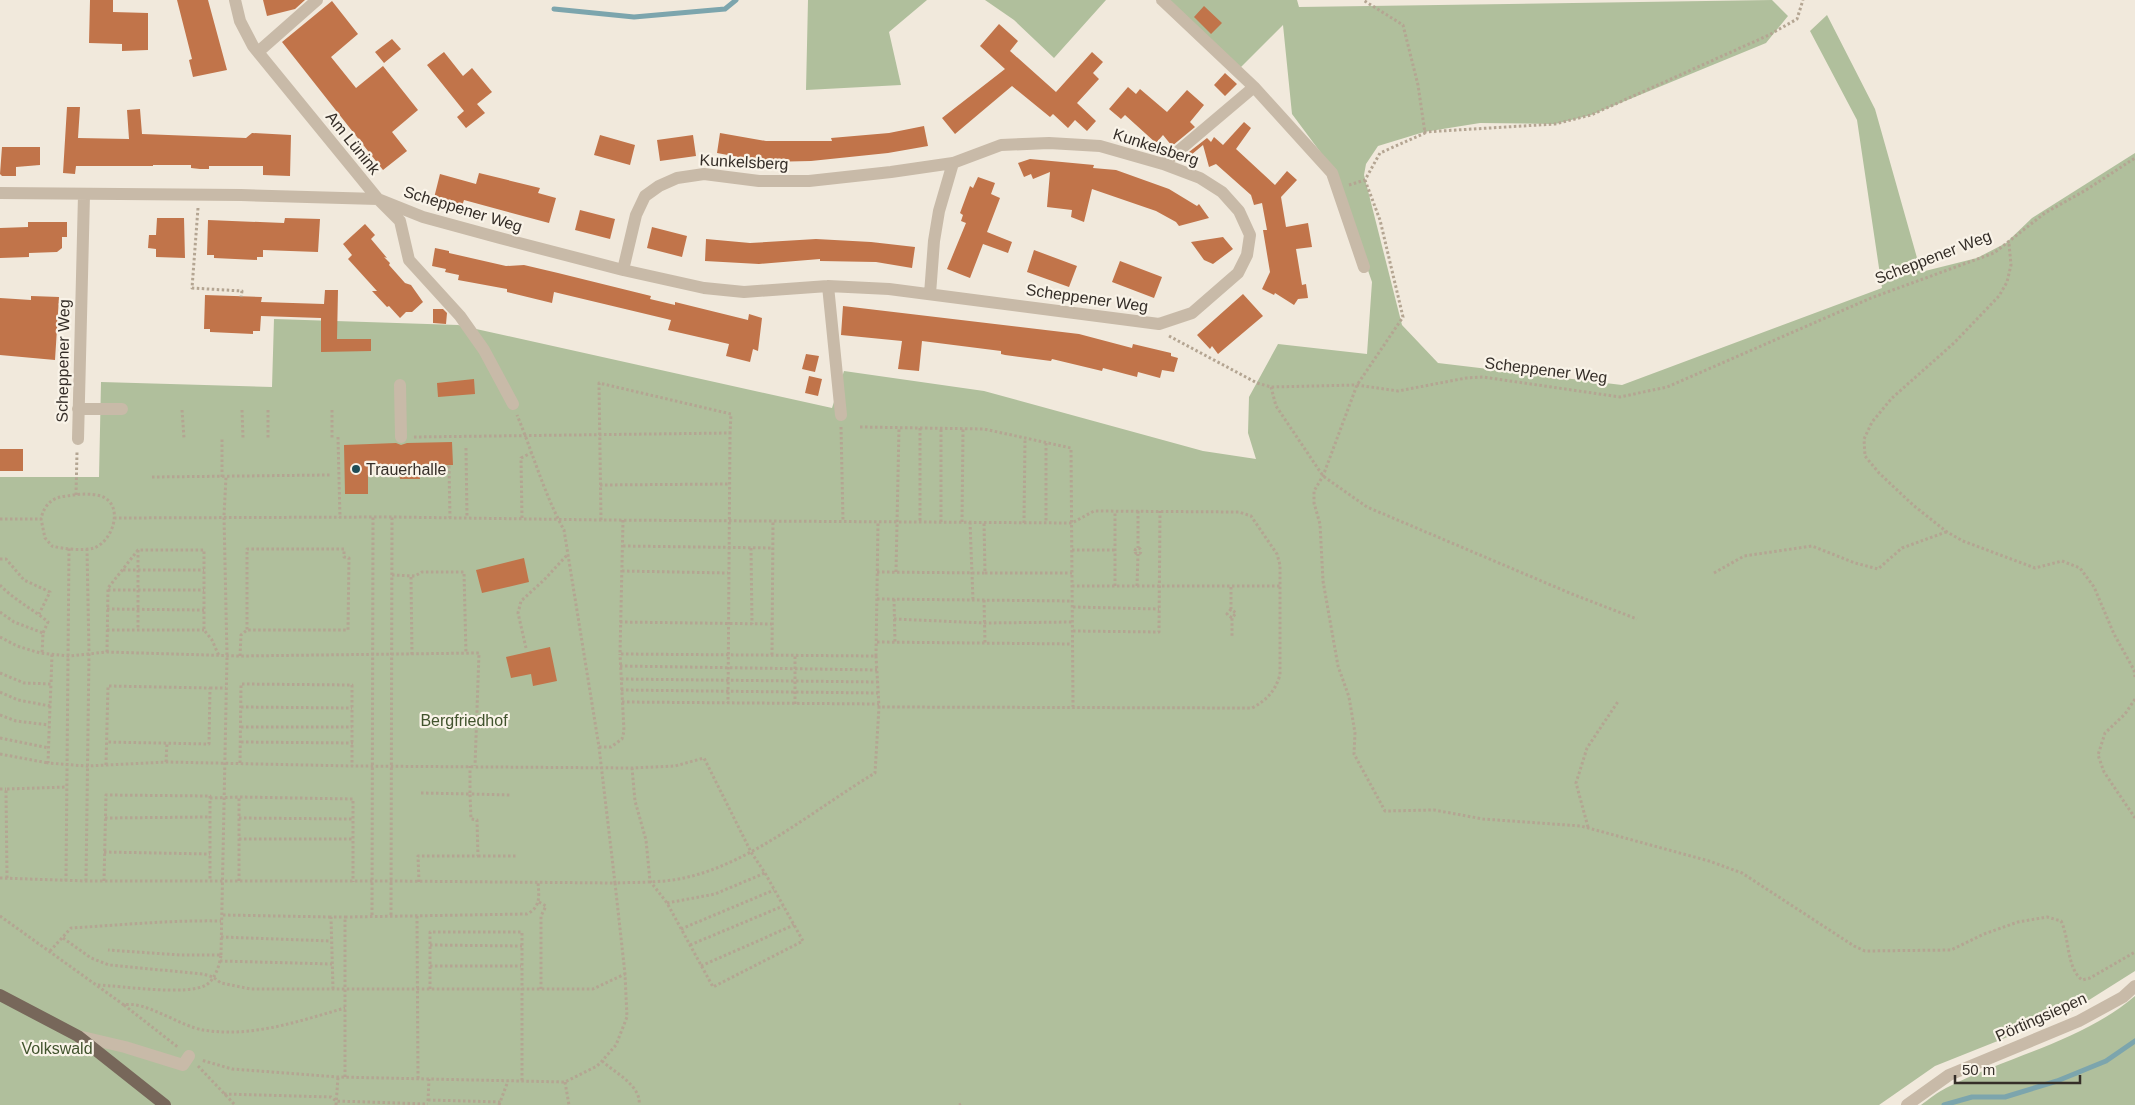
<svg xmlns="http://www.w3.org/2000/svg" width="2135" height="1105" font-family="Helvetica,sans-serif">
  <rect width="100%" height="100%" fill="#f1e9dc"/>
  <path fill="#b0bf9c" d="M808,0H927L889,32L901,85L806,90Z
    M985,0H1106L1054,58L1014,20Z
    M1162,0H1297L1299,7L1772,0L1788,16L1766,43L1591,115L1555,124L1480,123L1424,132L1378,146L1366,164L1364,175L1402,325L1438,363L1622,385L1882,288L1857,120L1810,31L1827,15L1875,109L1921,272L1977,258L2006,243L2032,218L2135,153V971L2070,1012L1935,1066L1879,1105H0V477H99L101,382L272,387L274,319L458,325L832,408L844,371L984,391L1203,451L1256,459L1248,433L1249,397L1278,344L1367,354L1372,282L1333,169L1292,114L1283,25L1236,72Z
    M2135,996V1105H1921C1929,1099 1938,1092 1946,1088C2008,1056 2081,1042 2135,996Z"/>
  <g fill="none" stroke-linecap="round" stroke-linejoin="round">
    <path stroke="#7ca5ad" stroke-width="5" d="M554,9L634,17L725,9L736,0
      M1944,1105L1972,1097H2005L2057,1081L2106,1061L2135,1041"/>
  </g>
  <path fill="#c1744a" d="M90,0H113V12L148,13V50L122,51V44L89,43Z
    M177,0H208L227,70L193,77L189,60L192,59Z
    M263,0H305L295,9L267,16Z
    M332,1L358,34L331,57L356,88L383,66L418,110L392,132L407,151L383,170L282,42Z
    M1204,6L1222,23L1211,34L1194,17Z
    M999,24L1018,41L1010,51L1056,92L1092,52L1103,62L1093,73L1099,79L1077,103L1096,121L1087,131L1075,120L1068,128L1053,114L1050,117L1012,86L955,134L942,118L1005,69L980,46Z
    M392,39L401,49L384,63L375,52Z
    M444,52L463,76L472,68L492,92L477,104L485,113L466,128L457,117L464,111L427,65Z
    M1225,73L1237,84L1225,96L1214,85Z
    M1128,87L1136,94L1140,89L1167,112L1187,90L1204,105L1190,122L1195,127L1172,146L1163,135L1156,143L1125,115L1121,119L1109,109Z
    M67,107H80L78,138L129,139L127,110L140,109L142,134L246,138L252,133L291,135L290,176L263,175V166H209V169H200L191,168V165H153V166H76L75,174L63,173Z
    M1244,122L1251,128L1236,149L1275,185L1287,171L1297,180L1281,197L1286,227L1308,223L1312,247L1296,249L1302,285L1306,284L1308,298L1298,299L1294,305L1275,293L1274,295L1262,289L1270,272L1263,230H1267L1262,203L1254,205L1251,195L1216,164L1209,167L1203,145L1191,155L1189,152L1207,138L1211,142L1214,137L1223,145Z
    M924,126L928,146L888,153L811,161L766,162L717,153L720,133L766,141H832L831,138L889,133Z
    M600,135L635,145L630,165L594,155Z
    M693,135L696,156L660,161L657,140Z
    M2,147H40V165L16,167V176H2L0,174Z
    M1030,159L1094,165L1093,168L1116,170L1169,189L1197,206L1199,204L1209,218L1179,226L1176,222L1156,211L1092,189L1084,222L1071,217L1072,210L1047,207L1050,172L1033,179L1031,174L1024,177L1018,163Z
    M479,173L540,188L538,193L556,198L549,223L464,200L462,206L434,198L440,174L476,184Z
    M978,177L995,183L991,194L1000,198L987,232L1012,242L1008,253L983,244L970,278L947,269L966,223L961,221L963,215L960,213L970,186L973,188Z
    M580,210L615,219L610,239L575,230Z
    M157,218H184L185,258L156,257V249L148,248L149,235H156Z
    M285,218L320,219L318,252L263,250V257H257V260L214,258V255H207L208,220L284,223Z
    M28,222H67V237H62V248L57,252L29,253V257L0,258V228L28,227Z
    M365,224L375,235L371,239L387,258L384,257L390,263L389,265L405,283L411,285L423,302L412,312H406L400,318L389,306L387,307L372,291H377L348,259L352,255L343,244Z
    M652,227L687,236L682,257L647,248Z
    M1223,237L1233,249L1213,264L1204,260L1191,242Z
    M706,239L750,243L816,239L871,242L915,247L912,268L876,262L820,261V259L759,264L705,261Z
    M435,248L449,251V253L506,266L524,265L558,273L651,296L650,299L675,305V302L748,320L749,314L762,318L758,351L753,349L750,362L726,356L729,344L668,330L671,320L554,292L552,303L507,292V289L458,280L459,275L445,272L446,269L432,266Z
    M1034,250L1077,266L1069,287L1027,272Z
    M1120,261L1162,277L1154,298L1112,282Z
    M325,290H338L337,339H371V351L321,352V318L261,316L260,331H253V334L210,332V329H204L205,295L262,297L261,302L324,304Z
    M1243,294L1263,316L1218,354L1212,346L1210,349L1197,335Z
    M31,296L59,297L55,360L0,355V298L31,300Z
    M843,306L1079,334L1132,348L1133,344L1171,353V356L1178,358L1174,372L1162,370L1160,378L1138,372L1137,377L1103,368L1102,371L1052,359L1051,361L1005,355L1001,354V351L922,341L919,371L898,369L902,341L841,335Z
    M433,309H443L447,313L446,324L433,323Z
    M806,354L819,356L815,372L802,369Z
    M809,376L822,379L818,396L805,393Z
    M474,379L475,394L438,397L437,383Z
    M452,442L453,465L419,466L420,479H400L399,471L368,472V494H345L344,445L396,443L401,445L407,443Z
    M0,449H23V471H0Z
    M524,558L529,582L482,593L476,570Z
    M550,647L557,681L533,686L531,674L511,678L506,657Z"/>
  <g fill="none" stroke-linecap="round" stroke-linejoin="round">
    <path stroke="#b4a592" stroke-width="3" stroke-dasharray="2.5 2.5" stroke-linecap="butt" d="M1424,132L1555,124L1591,115L1769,35L1797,19L1803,0
      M1365,180L1380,220L1403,317L1357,385L1323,476L1314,491V503L1320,524L1323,581L1338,666L1349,697L1355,733L1354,754L1385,811L1434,810L1483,819L1581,826L1709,861L1742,873L1854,946L1865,951L1951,950L1984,934L2018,922L2047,917L2061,921C2070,939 2066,967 2082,980L2090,978L2135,952
      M1349,185L1365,180L1380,153L1425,133L1418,85L1403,25L1363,0
      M198,208L192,288L242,291L241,297
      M2009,244L2011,265L2007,282L1999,296L1954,343L1892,398L1872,422L1864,439L1865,456L1879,473L1913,505L1947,532L1963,541L2035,568L2062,561L2080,568L2094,587L2114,634L2134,670L2135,677
      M1169,336L1257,383L1271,387L1357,385L1398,391L1466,378L1483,377L1620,397L1667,387L1871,298L1994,253L2045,213L2086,190L2135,158
      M1271,387L1276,406L1323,476L1367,507L1572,594L1637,619
      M182,410L184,438
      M242,410L243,438
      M268,410V438
      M332,410V438
      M841,427L843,521
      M860,427L984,429L1071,448L1073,707
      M920,428V522
      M338,437L340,518
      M414,437L730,433L728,703
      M1046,443V523
      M466,448L467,518
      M449,466L450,518
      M152,477L330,475
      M222,477V438
      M600,485L730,484
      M76,495L77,452
      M1138,511V548
      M114,518L392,517L601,520L1072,523L1094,511L1239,512L1251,516L1277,554L1280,565V675C1275,691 1267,700 1252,708L879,707L875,773C818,807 753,862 688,877C665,883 639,882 615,883L599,747L564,530C544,494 533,453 517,415
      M522,518L521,458L533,452
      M0,519H41L45,538L52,546C63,549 83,551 94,548C113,541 125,505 101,496C91,493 77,494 67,496C52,497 44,505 41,519
      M601,520L599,383L731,414L730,433
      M623,520L620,654L876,656L879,707
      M941,522V428
      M962,522L963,428
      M970,522L973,600
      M1024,523L1025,438
      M623,546L773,548
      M1135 551a3 3 0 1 1 6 0a3 3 0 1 1-6 0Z
      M751,548L752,624
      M138,550V630
      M1072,550H1115
      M0,559H6L24,580L50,592L39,614
      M123,570H204
      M622,571L728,573
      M877,572L985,573L984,522
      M896,572L899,428
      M985,573H1072
      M1714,573L1744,556L1812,546L1855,563L1878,569L1902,548L1946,532
      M392,575L415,576L422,572H464L466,654
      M411,577L412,655
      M0,585C14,600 33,609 48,622L43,633
      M1072,586H1280
      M1115,586V511
      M1137,586L1138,554
      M1231,587V609L1236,613L1232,618V637
      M108,590H204
      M877,599L1072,601
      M894,599L895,642
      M984,600L985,643
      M1073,607L1159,609
      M107,609L204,610
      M1231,609L1227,614L1232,618
      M0,612L14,622L43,633L42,654
      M894,619L985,623L1072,622
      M620,622L772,624
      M107,630H204
      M1073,631L1159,632L1160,511
      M0,637L17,646L40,653L69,656L107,652L240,656L479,653L475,766
      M877,642L1072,644
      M526,648L518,613L521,601L544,580L568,554
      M107,652L108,588L138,550H204V630L212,640L219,656
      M772,655L773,521
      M240,656L241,635L247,630H348L349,558L344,557V549H247V630
      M876,656L878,522
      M620,666L877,670
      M0,673L24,683L51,684L52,654
      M621,679L878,682
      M210,688H226
      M621,690L878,693
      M0,692L18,700L50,706L51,684
      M2135,699L2125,714L2105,733L2098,755L2104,772L2135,818
      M622,702L879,704
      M795,704V656
      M50,706L48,763L86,766L166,762L352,766L632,768L675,766L704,758L751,852L765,873L803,941L713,987L667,903L650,881L646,840L635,801L632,768
      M241,707L352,708
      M0,715L16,721L49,725
      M241,727H352
      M0,738L49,748
      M241,742L353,743
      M599,747H611L622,739L624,731L620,654
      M0,754L48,763
      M166,762L167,743
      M240,763L241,684L352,685V766
      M106,765L108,686L210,688L209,744L106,742
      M0,789H6
      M421,793L470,794V766
      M210,798L239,797
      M105,818L210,817
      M239,818L353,819
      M1588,827L1576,783L1587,748L1619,700
      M239,839H353
      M104,852L210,854
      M478,856H516
      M0,878L86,881H391L615,883L625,974L627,1017L616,1045L602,1061L597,1066L565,1082L338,1077L232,1069L201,1060
      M7,878L6,789L67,787
      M66,881L69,548
      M86,881L89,653L87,549
      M104,881L106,795L210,796V881
      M239,881V797L353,799V882
      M419,882L418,856H478L477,820L471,819L470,794L511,795
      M539,902L546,906L541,916V989
      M667,903L715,894L765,873
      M223,915L331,917
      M372,915L373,517
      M391,915L392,517
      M0,916L124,1005C144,1000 180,1026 203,1030C252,1038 299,1021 345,1008
      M417,916L418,1079
      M681,929L774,890
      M221,937L331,941
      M63,938L91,958L109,965L203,974L213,977L221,983L251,989H593L625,974
      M430,945L522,946
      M690,945L783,906
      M50,951L71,928C121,925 171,920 221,921
      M221,955L227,656L224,516L226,477
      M220,961L332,964
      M430,966H521
      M701,966L794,925
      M98,985C121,986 188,996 206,985C215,980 220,964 221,955H180L108,950
      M333,989L331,917H345
      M430,989V932H522V1081
      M124,1005L179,1048
      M602,1061C614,1072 642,1086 639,1105
      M198,1066L235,1105
      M345,1077V917L527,914C541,907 539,896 538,882
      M565,1082L569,1105
      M224,1094L331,1097L336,1101L428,1104
      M428,1100L501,1102
      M428,1101L429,1079
      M336,1105L338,1077
      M499,1105L508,1081
      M959,1105L961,1104"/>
    <path stroke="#c8baa8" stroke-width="12" d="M235,0L240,21L253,46L378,199L400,221L409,260L460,316L484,350L513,404
      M1162,0L1254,87
      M258,52L317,0
      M1163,164L1254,87L1332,173L1364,267
      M0,193L241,195L378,199L423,217L500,238L623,270L704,288L744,292L828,286L889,289L1159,324L1192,313L1238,273L1247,255L1250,235L1239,211L1222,192L1200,178L1163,164L1100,146L1049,143L1001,145L953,163L891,172L809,181H759L704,174L677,178L659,186L645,196L636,215L623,270
      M828,286L841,415
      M930,294L934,241L939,211L953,163
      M400,385L401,437
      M78,409H122
      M78,439L84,195
      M78,1036L125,1047L183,1065L189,1056
      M1907,1105L1949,1075L2079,1021L2123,997L2135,986"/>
    <path stroke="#77675a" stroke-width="12" d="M0,995L78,1036L165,1105"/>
  </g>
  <circle fill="#1f4c55" stroke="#f9f3e8" stroke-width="2" cx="356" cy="469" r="5"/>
  <g text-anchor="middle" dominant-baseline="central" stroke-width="4.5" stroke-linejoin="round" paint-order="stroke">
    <g font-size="16" fill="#352e28" stroke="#f9f3e8">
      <text transform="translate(353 143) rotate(51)">Am Lünink</text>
      <text transform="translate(1156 147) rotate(18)">Kunkelsberg</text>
      <text transform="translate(744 162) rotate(3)">Kunkelsberg</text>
      <text transform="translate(463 209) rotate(17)">Scheppener Weg</text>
      <text transform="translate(1933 257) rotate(-21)">Scheppener Weg</text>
      <text transform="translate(1087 298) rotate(8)">Scheppener Weg</text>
      <text transform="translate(63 361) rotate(-89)">Scheppener Weg</text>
      <text transform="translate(1546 370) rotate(7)">Scheppener Weg</text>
      <text transform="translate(2041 1017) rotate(-24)">Pörtingsiepen</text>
    </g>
    <g font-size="16" fill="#352e28" stroke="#f9f3e8" text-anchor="start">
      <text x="366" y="469">Trauerhalle</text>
    </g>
    <g font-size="16" fill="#41532d" stroke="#f9f3e8">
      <text x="464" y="720">Bergfriedhof</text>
      <text x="57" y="1048">Volkswald</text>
    </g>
  </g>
  <path d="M1955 1075v8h125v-8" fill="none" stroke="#352e28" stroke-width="2.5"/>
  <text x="1962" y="1075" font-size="15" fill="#352e28" stroke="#f9f3e8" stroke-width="4" paint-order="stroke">50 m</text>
</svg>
